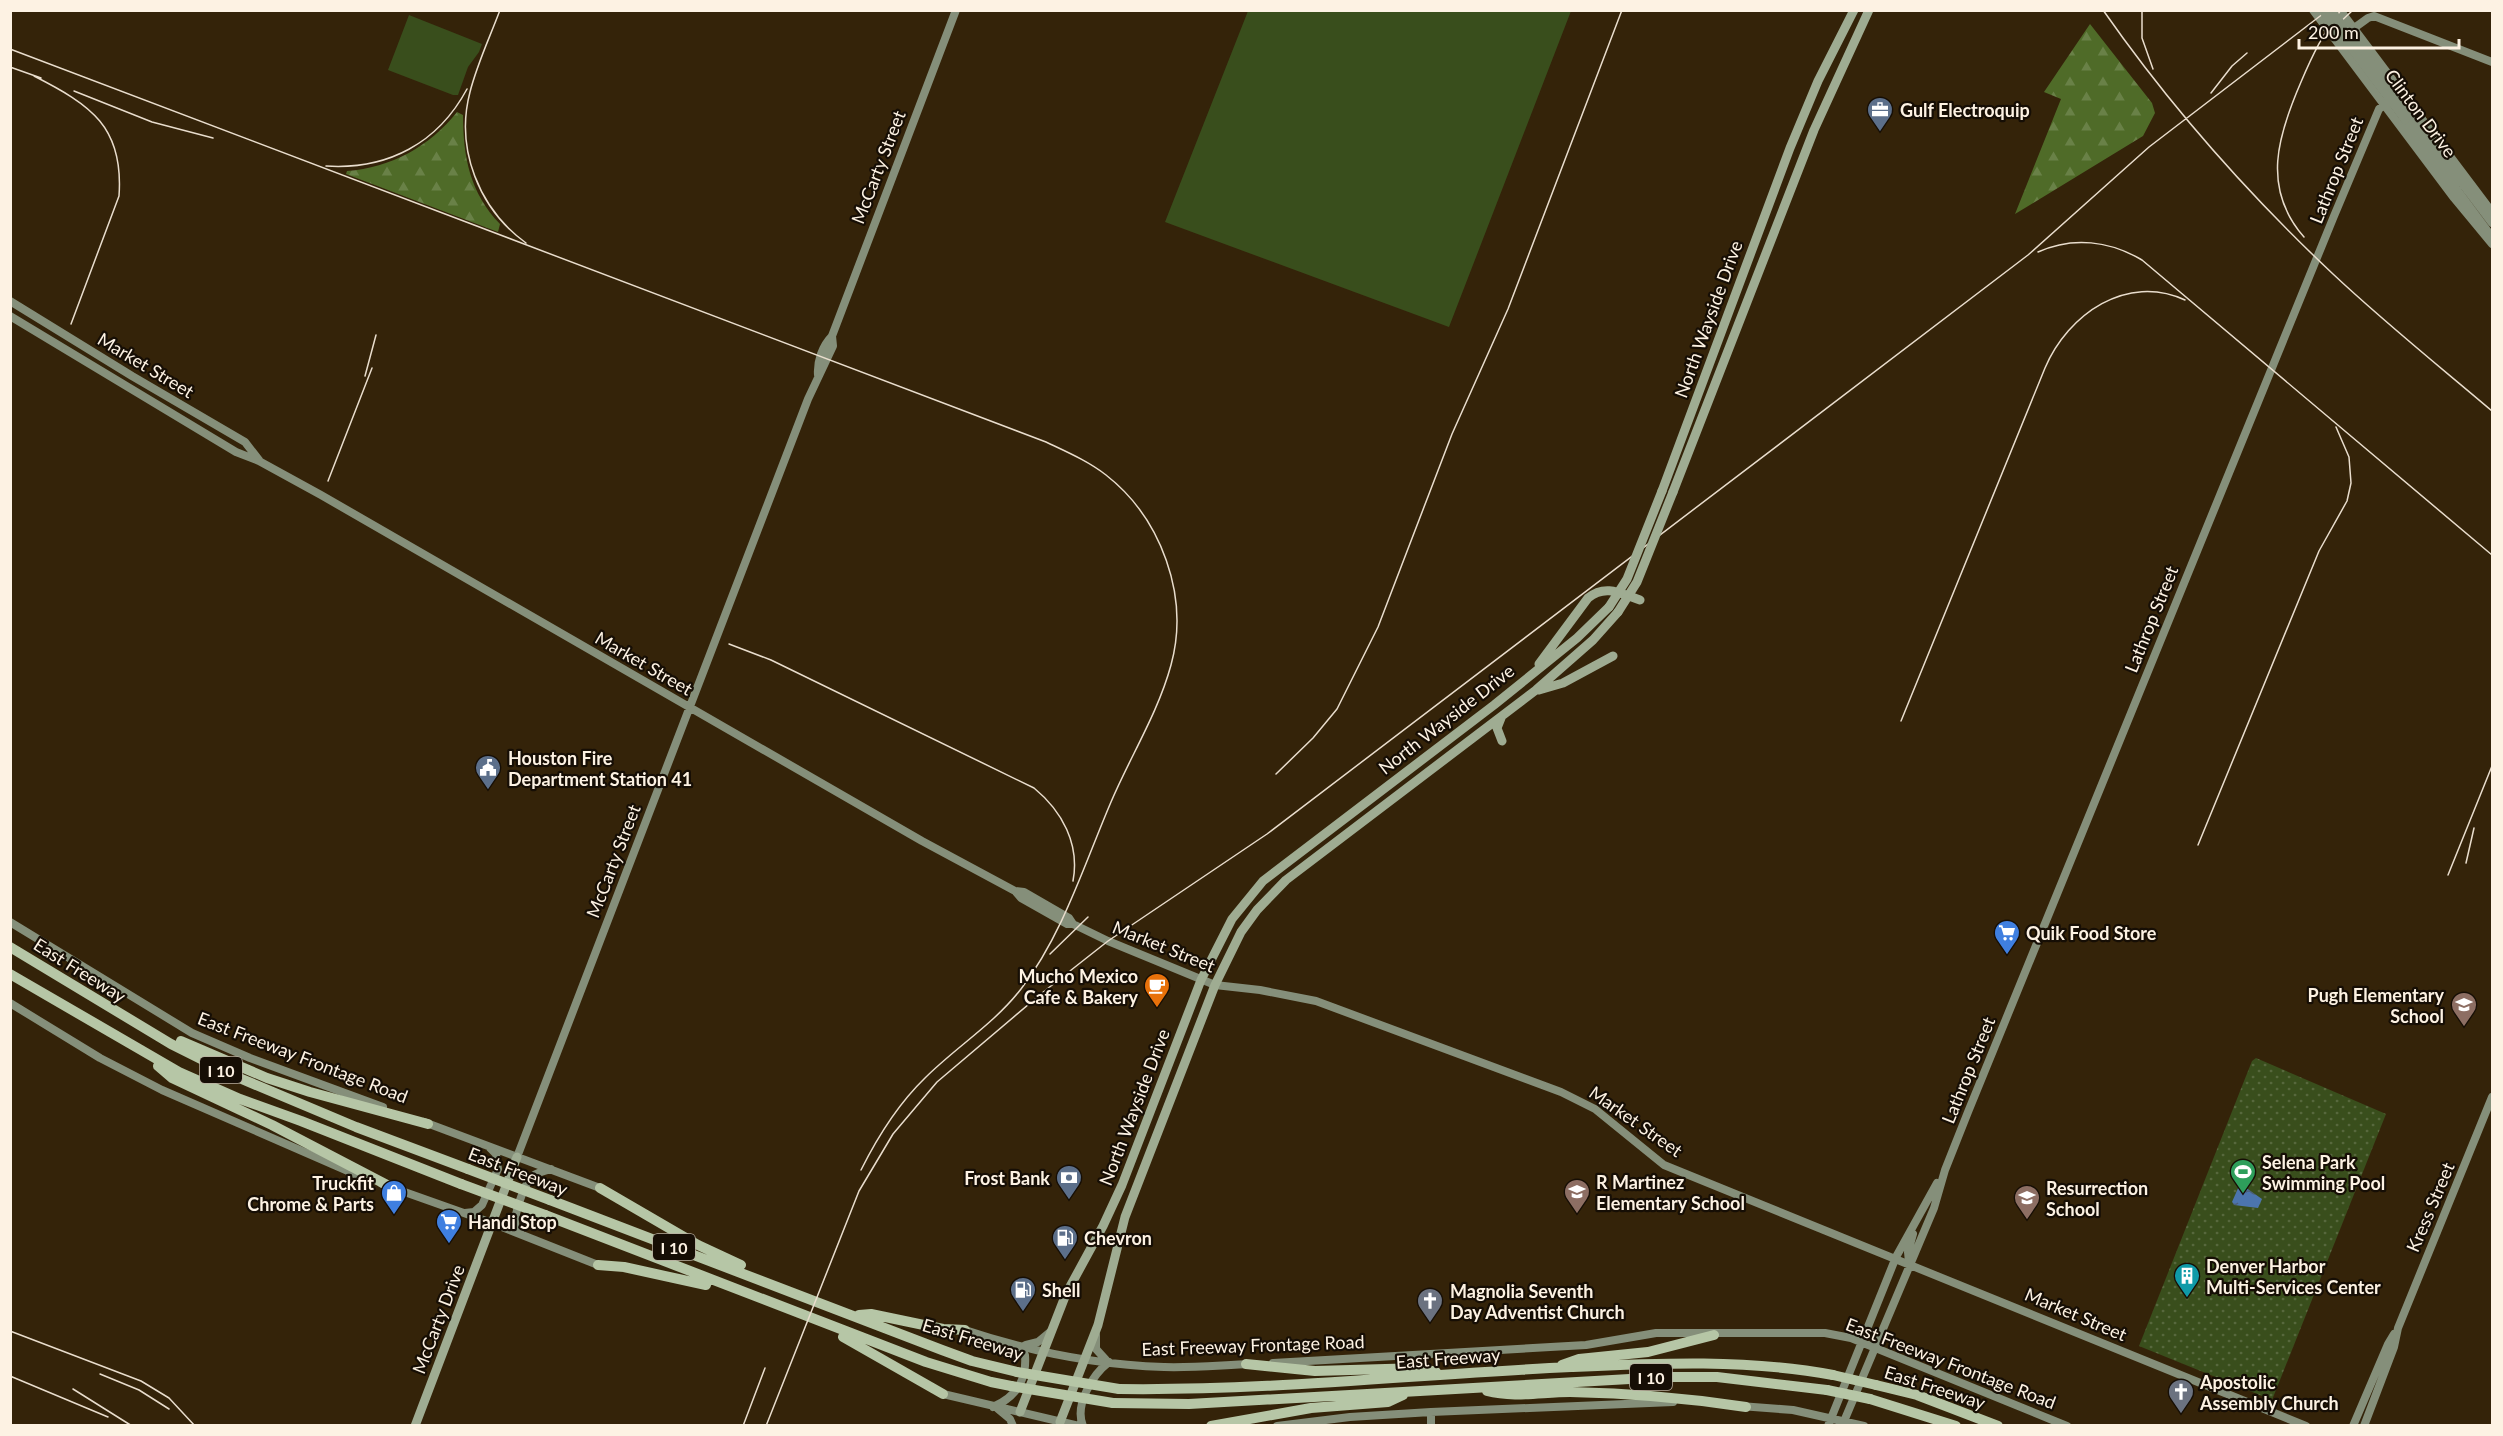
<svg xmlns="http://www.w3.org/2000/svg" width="2503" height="1436" font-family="Lato,sans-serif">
  <defs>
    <pattern id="forest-firs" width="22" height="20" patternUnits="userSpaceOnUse" patternTransform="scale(1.5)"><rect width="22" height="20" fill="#4f6b28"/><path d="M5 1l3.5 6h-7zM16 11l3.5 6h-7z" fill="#698147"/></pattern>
    <pattern id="park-dots" width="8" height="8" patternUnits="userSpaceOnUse" patternTransform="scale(1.5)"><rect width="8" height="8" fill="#394e1c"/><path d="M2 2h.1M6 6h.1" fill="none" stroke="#57683d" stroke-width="1.8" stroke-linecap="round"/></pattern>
    <pattern id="water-ripples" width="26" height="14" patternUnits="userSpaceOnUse" patternTransform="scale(1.5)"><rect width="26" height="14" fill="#4c75ae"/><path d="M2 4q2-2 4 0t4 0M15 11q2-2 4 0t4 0" fill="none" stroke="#4c5f79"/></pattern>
  </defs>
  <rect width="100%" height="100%" fill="#342309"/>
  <path fill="#394e1c" d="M1248,11H1571L1449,327L1165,222Z
    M409,15L482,44L479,52L468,67L458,95H453L388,70Z"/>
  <path fill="url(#forest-firs)" d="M2090,24L2152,103L2155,113L2143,136L2015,214L2061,99L2044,92Z
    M457,112L463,115C463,157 470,193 500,224L498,232L346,174L347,171C391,168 430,146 457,112Z"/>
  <path fill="url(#park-dots)" d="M2256,1058L2386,1114L2272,1400L2139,1346L2252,1061Z"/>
  <path fill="url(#water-ripples)" d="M2242,1185L2262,1199L2258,1208L2234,1205L2232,1202L2239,1186Z"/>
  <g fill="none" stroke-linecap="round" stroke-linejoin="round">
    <path stroke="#858f7a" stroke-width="8" d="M2313,10L2454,198L2492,244
      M2340,10L2492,212
      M2350,31L2368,18L2374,16L2492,62
      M2411,115L2492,223
      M2405,120L2492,237
      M10,301L132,376L245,442L259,460
      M10,316L236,452L259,461L321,495L922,841L1015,891L1021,898L1067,924H1073L1108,941L1215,985L1260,990L1316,1001L1561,1092L1595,1109L1664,1165L2306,1426
      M818,375C817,362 822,346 832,336L956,10
      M1015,891L1024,892L1069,918L1073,924
      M10,922L192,1033L250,1058L383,1107
      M10,1003L100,1058L162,1090L364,1178
      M424,1122L600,1188
      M517,1157L808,399L833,346L832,336
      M382,1184L492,1223L598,1265
      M465,1213L474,1212L482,1205L498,1169L496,1154L490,1148
      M520,1232L516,1229C512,1218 524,1183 533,1176C538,1172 545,1171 551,1169
      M1909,1262L1908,1252L1913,1234
      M965,1330C1028,1351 1097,1365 1164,1367C1193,1368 1222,1365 1251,1364
      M1096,1335V1349L1106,1360
      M1026,1345L1038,1342L1050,1332
      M1273,1363L1586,1345L1656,1333H1825L1851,1338L2067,1426
      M943,1394L1079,1426
      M1740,1406L1793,1410L1864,1426
      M993,1407C1016,1397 1027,1381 1025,1355L1015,1346
      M998,1409L1010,1419L1013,1426
      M1083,1426C1074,1405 1093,1374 1109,1362
      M1277,1426L1350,1417L1431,1412L1673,1402
      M1431,1426V1412
      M1828,1426L1896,1257L1937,1183
      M1842,1426L1934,1208L1945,1170L1968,1112L2334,216L2379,109L2402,92
      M2353,1426L2388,1344L2394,1334
      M2364,1426L2394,1347L2398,1328L2492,1097"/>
    <path stroke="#9fac92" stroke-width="9" d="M1662,491L1790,148L1818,81L1854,10
      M1673,492L1814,130L1869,10
      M1539,664L1588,598C1605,584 1620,593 1640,600
      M1539,690L1563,683L1613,656
      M1501,718L1497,728L1502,741
      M1020,1412L1066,1294L1103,1226L1122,1185L1201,980L1232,919L1263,881L1494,705L1577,638L1609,607
      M1060,1422L1098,1325L1125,1217L1215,985L1241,932L1257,910L1286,880L1536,690L1593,640L1618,612
      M415,1426L517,1157"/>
    <path stroke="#b6c6a6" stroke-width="10" d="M10,947L171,1044L237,1077L356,1127L468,1169
      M10,974L179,1072L240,1099L301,1121L461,1184
      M181,1041L267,1078L310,1092L428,1124
      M158,1066L172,1078L272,1125L387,1185
      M600,1188L698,1245L741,1265
      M550,1200L942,1350L972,1361L1017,1372
      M545,1215L926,1362L991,1382L1011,1386
      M598,1265L624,1267L706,1285
      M859,1315L871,1314L943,1329L965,1330
      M843,1337L943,1394
      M1246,1364L1315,1371L1421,1368L1436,1372
      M1562,1365L1579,1359L1648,1352L1714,1335
      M1876,1385L1917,1395L1998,1426
      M1119,1389C1270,1391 1421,1374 1571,1367C1660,1363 1746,1359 1833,1375
      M1487,1391C1514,1398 1542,1392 1570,1392C1630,1393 1687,1398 1746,1407
      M1870,1399L1956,1426
      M1113,1403L1189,1404L1665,1377H1717L1827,1390
      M1211,1426L1311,1408L1388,1402L1403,1395"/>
    <path stroke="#e9ddcd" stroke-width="1.5" d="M500,10C490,37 477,64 470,92C455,149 479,209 526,243
      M2103,10C2170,106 2248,194 2333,274C2384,322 2439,366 2492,411
      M2142,10V38L2153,69
      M2337,25L2353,10
      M10,49L1046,442C1067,452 1088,461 1106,475C1161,518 1190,596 1171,665C1158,713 1130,757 1111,802C1084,865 1063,934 1021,989C994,1024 956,1047 925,1078C897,1105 878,1136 861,1170
      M10,67L41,78
      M34,76C91,105 124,127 119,196L71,324
      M74,91L152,122L213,138
      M2211,93L2232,66L2247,53
      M326,166C388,170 438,143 467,89
      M2304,237C2261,188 2278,135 2301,82C2312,56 2323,33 2341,10
      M2038,252C2073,236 2110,241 2142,260L2492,555
      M365,376L376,335
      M328,481L372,368
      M729,644L771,660L1034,788C1062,811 1080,844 1073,881
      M1901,721L2045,368C2068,314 2127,273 2185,300
      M1276,774L1313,738L1337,709L1378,627L1452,434L1508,309L1622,10
      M2198,845L2319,551L2347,501L2351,483L2349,457L2336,427
      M2466,863L2474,828
      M2448,875L2492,766
      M1050,954L1088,917
      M10,1331L141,1381L169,1398L195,1426
      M100,1374L139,1390L169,1409
      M10,1376L108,1417
      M73,1389L132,1426
      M743,1426L765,1368
      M766,1426L859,1191L893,1134L937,1082L1042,993L1108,941L1267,834L2028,255L2149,147L2328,10"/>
    <path stroke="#858f7a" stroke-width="8" d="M2322,10L2405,120
      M2331,10L2411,115"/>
    <path stroke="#9fac92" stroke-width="9" d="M1609,607L1627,579L1662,491
      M1618,612L1637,582L1673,492"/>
    <path stroke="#b6c6a6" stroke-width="10" d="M468,1169L550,1200
      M461,1184L545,1215
      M1017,1372L1119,1389
      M1833,1375L1876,1385
      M1011,1386L1113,1403
      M1827,1390L1870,1399"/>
  </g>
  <defs>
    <symbol id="office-pin" viewBox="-11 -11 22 30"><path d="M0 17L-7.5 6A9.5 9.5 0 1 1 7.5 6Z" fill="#5c6f8a" stroke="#160e05"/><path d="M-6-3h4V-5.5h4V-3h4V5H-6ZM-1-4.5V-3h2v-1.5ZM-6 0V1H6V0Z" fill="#fff"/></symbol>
    <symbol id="civic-pin" viewBox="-11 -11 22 30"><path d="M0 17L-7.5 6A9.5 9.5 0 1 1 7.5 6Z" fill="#5c6f8a" stroke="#160e05"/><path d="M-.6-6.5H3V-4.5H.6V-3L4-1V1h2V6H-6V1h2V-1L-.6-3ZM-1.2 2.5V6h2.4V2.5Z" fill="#fff"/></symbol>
    <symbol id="supermarket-pin" viewBox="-11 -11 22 30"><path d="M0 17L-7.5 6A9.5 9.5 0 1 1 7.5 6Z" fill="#3f7fe0" stroke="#160e05"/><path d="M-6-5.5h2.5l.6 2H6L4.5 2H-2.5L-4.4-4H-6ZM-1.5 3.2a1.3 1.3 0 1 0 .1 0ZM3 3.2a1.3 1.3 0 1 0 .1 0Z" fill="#fff"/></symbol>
    <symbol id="cafe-pin" viewBox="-11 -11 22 30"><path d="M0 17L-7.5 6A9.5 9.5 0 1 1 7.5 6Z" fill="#e8710a" stroke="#160e05"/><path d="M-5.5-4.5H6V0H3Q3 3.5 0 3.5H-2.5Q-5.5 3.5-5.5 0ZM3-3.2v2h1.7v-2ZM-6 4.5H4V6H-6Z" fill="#fff"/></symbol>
    <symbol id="school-pin" viewBox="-11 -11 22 30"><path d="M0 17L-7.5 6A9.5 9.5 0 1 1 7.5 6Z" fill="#8d6e63" stroke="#160e05"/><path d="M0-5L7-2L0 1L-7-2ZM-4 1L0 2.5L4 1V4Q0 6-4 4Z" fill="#fff"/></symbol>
    <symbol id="stadium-pin" viewBox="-11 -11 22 30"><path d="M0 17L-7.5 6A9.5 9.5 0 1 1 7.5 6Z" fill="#2e9e5b" stroke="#160e05"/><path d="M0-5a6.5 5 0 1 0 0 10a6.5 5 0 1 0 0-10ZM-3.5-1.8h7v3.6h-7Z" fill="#fff"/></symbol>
    <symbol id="bank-pin" viewBox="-11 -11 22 30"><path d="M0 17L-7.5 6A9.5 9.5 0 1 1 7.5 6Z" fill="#5c6f8a" stroke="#160e05"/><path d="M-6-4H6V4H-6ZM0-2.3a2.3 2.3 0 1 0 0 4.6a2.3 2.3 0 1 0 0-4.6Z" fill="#fff"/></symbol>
    <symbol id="shop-pin" viewBox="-11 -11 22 30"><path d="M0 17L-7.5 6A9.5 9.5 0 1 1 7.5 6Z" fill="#3f7fe0" stroke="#160e05"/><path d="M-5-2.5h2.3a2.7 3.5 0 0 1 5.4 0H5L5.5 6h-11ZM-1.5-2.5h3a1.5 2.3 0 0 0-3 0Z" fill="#fff"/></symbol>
    <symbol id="fuel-pin" viewBox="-11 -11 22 30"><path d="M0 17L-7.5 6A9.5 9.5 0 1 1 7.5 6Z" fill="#5c6f8a" stroke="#160e05"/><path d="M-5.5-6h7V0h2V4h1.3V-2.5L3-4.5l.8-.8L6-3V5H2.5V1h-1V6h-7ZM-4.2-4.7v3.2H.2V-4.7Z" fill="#fff"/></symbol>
    <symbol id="building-pin" viewBox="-11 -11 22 30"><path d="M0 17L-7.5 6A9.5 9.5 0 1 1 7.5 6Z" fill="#0f9aa8" stroke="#160e05"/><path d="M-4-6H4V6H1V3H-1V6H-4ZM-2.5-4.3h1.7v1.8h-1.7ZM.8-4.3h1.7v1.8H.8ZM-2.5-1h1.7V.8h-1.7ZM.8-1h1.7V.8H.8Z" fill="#fff"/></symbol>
    <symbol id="church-pin" viewBox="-11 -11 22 30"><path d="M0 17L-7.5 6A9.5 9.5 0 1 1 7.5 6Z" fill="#6b7280" stroke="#160e05"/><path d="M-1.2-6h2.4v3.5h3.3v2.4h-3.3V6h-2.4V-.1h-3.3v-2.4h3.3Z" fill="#fff"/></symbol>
  </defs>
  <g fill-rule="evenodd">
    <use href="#office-pin" x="1865" y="95" width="30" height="40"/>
    <use href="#civic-pin" x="473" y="753" width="30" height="40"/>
    <use href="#supermarket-pin" x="1992" y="918" width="30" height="40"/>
    <use href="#cafe-pin" x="1142" y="971" width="30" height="40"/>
    <use href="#school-pin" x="2449" y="990" width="30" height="40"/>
    <use href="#stadium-pin" x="2228" y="1157" width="30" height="40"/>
    <use href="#bank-pin" x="1054" y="1163" width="30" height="40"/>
    <use href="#school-pin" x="1562" y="1177" width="30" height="40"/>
    <use href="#shop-pin" x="379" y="1178" width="30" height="40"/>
    <use href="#school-pin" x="2012" y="1183" width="30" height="40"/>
    <use href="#supermarket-pin" x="434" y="1207" width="30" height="40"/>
    <use href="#fuel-pin" x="1050" y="1223" width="30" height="40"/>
    <use href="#building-pin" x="2172" y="1261" width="30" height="40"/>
    <use href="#fuel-pin" x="1008" y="1275" width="30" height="40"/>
    <use href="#church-pin" x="1415" y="1286" width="30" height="40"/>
    <use href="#church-pin" x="2166" y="1377" width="30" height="40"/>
  </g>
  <g text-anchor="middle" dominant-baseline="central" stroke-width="4.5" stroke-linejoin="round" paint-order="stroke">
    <g fill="#160e05" stroke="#b8aea0" stroke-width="1.5">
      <rect x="200" y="1057" width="42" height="26" rx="4.5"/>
      <rect x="653" y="1234" width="42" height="26" rx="4.5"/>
      <rect x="1630" y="1364" width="42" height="26" rx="4.5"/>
    </g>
    <g font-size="16" font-weight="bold" fill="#fdf2e3">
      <text x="221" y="1070">I 10</text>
      <text x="674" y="1247">I 10</text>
      <text x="1651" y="1377">I 10</text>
    </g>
    <g font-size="18" font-weight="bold" fill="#fdf2e3" stroke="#160e05" text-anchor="start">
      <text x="1900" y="110">Gulf Electroquip</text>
      <text x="508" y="758">Houston Fire<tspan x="508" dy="21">Department Station 41</tspan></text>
      <text x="2026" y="933">Quik Food Store</text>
      <text x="1138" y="976" text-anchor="end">Mucho Mexico<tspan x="1138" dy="21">Cafe &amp; Bakery</tspan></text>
      <text x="2444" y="995" text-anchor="end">Pugh Elementary<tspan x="2444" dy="21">School</tspan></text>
      <text x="2262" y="1162">Selena Park<tspan x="2262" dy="21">Swimming Pool</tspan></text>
      <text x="1050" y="1178" text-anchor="end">Frost Bank</text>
      <text x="1596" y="1182">R Martinez<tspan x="1596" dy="21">Elementary School</tspan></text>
      <text x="374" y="1183" text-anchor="end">Truckfit<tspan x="374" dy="21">Chrome &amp; Parts</tspan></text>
      <text x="2046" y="1188">Resurrection<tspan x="2046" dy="21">School</tspan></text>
      <text x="468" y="1222">Handi Stop</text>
      <text x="1084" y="1238">Chevron</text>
      <text x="2206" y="1266">Denver Harbor<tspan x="2206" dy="21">Multi-Services Center</tspan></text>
      <text x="1042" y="1290">Shell</text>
      <text x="1450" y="1291">Magnolia Seventh<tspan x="1450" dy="21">Day Adventist Church</tspan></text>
      <text x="2200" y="1382">Apostolic<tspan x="2200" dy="21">Assembly Church</tspan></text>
    </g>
    <g font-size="18" fill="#fdf2e3" stroke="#160e05">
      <text transform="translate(2421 113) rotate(53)">Clinton Drive</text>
      <text transform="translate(878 167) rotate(-69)">McCarty Street</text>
      <text transform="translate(2336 170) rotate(-68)">Lathrop Street</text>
      <text transform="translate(1708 319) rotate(-70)">North Wayside Drive</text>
      <text transform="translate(146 365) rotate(31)">Market Street</text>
      <text transform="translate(2151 619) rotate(-68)">Lathrop Street</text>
      <text transform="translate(644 663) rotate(30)">Market Street</text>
      <text transform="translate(1446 719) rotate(-38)">North Wayside Drive</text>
      <text transform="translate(613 861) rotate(-69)">McCarty Street</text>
      <text transform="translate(1164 946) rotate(22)">Market Street</text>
      <text transform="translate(80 970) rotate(32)">East Freeway</text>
      <text transform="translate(303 1057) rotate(21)">East Freeway Frontage Road</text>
      <text transform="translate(1968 1070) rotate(-68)">Lathrop Street</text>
      <text transform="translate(1134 1107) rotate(-69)">North Wayside Drive</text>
      <text transform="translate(1636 1121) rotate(35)">Market Street</text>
      <text transform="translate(518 1171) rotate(21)">East Freeway</text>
      <text transform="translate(2430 1207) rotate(-67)">Kress Street</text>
      <text transform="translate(2076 1314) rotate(23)">Market Street</text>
      <text transform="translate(438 1319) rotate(-69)">McCarty Drive</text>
      <text transform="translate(973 1339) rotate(17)">East Freeway</text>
      <text transform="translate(1253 1345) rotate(-2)">East Freeway Frontage Road</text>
      <text transform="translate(1448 1358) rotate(-4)">East Freeway</text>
      <text transform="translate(1951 1363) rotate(21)">East Freeway Frontage Road</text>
      <text transform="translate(1935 1387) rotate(18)">East Freeway</text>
    </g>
  </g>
  <rect width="2503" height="1436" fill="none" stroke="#fdf2e3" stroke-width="24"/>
  <path d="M2299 39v9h160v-9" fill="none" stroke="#fdf2e3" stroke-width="3"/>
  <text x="2308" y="39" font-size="18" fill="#fdf2e3" stroke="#160e05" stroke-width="4.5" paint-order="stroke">200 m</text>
</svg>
